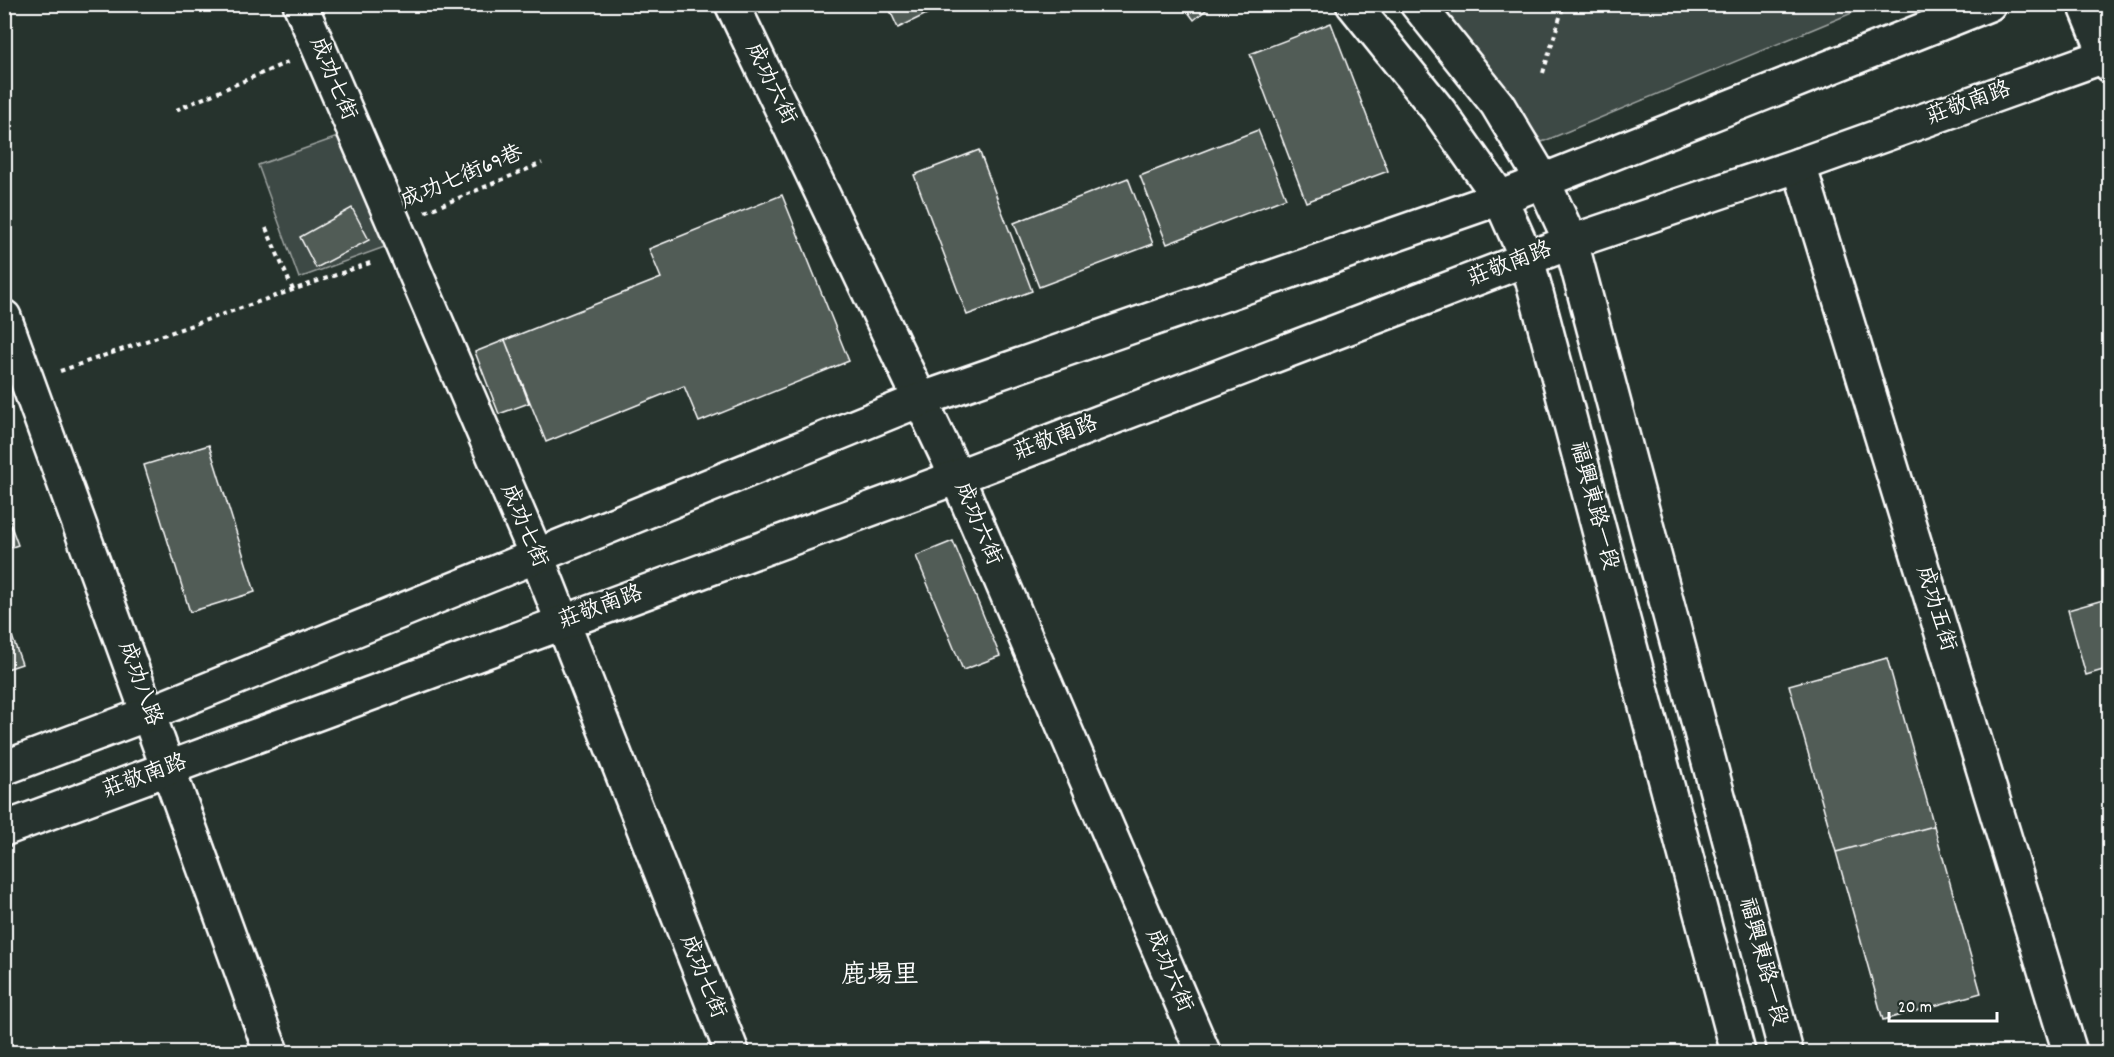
<svg xmlns="http://www.w3.org/2000/svg" width="2114" height="1057" font-family="Dekko,'LXGW WenKai TC',sans-serif">
  <rect width="100%" height="100%" fill="#26332d"/>
  <filter id="ink" filterUnits="userSpaceOnUse"><feTurbulence type="fractalNoise" baseFrequency=".0167" numOctaves="2"/><feDisplacementMap in="SourceGraphic" scale="12" xChannelSelector="R" yChannelSelector="G"/><feConvolveMatrix kernelMatrix="1 2 1 2 8 2 1 2 1" color-interpolation-filters="sRGB"/></filter>
  <g filter="url(#ink)">
    <path fill="#3e4944" stroke="#9ea4a2" stroke-width="1.5" d="M1442,5H1871L1542,142Z
      M349,133L390,245L299,278L258,165Z"/>
    <path fill="#515c57" stroke="#fff" stroke-width="1.5" d="M887,4H947L898,28Z
      M1182,4H1213L1194,20Z
      M1331,23L1388,171L1306,202L1250,54Z
      M1258,130L1286,198L1167,244L1140,176Z
      M979,150L1032,291L967,315L914,175Z
      M1128,178L1153,244L1039,287L1014,223Z
      M782,195L849,361L699,422L684,386L546,442L505,340L661,278L649,249Z
      M352,208L369,240L316,268L300,237Z
      M505,340L529,403L499,414L475,352Z
      M209,445L255,592L190,612L144,465Z
      M4,507L18,545L4,550Z
      M953,541L1000,656L963,670L916,556Z
      M2110,598V668L2086,675L2068,610Z
      M4,614L22,664L4,670Z
      M1887,658L1934,826L1836,852L1789,685Z
      M1934,826L1981,993L1883,1020L1836,852Z"/>
    <g fill="none" stroke-linecap="round" stroke-linejoin="round">
      <defs>
        <path id="street" d="M300,4L537,557L732,1052
          M732,4L957,477L1203,1052
          M2085,4L2110,65
          M1799,165L2070,1052
          M4,317L271,1052"/>
        <path id="secondary" d="M1353,4L1439,111L1500,198L1527,259L1738,1052
          M1417,4L1497,104L1543,181L1571,242L1786,1052
          M4,768L150,713L920,400L1500,198L1989,4
          M4,829L957,477L1571,242L1799,165L2110,54"/>
      </defs>
      <use href="#street" stroke="#fff" stroke-width="38"/>
      <use href="#secondary" stroke="#fff" stroke-width="38"/>
      <path stroke="#fff" stroke-width="4" stroke-dasharray="4.5 4.5" stroke-linecap="butt" d="M1543,73L1564,4
        M176,110L288,62
        M425,212L542,163
        M266,228L293,290
        M60,371L373,262"/>
      <use href="#street" stroke="#26332d" stroke-width="33"/>
      <use href="#secondary" stroke="#26332d" stroke-width="33"/>
    </g>
  </g>
  <g text-anchor="middle" dominant-baseline="central" stroke-width="4.5" stroke-linejoin="round" paint-order="stroke">
    <g font-size="22" fill="#fff" stroke="#26332d">
      <text transform="translate(332 79) rotate(67)">成功七街</text>
      <text transform="translate(770 84) rotate(64)">成功六街</text>
      <text transform="translate(1969 104) rotate(-20)">莊敬南路</text>
      <text transform="translate(462 178) rotate(-23)">成功七街69巷</text>
      <text transform="translate(1510 265) rotate(-21)">莊敬南路</text>
      <text transform="translate(1056 439) rotate(-21)">莊敬南路</text>
      <text transform="translate(1593 506) rotate(75)">福興東路一段</text>
      <text transform="translate(977 524) rotate(67)">成功六街</text>
      <text transform="translate(523 526) rotate(67)">成功七街</text>
      <text transform="translate(601 608) rotate(-20)">莊敬南路</text>
      <text transform="translate(1935 609) rotate(73)">成功五街</text>
      <text transform="translate(139 684) rotate(70)">成功八路</text>
      <text transform="translate(145 777) rotate(-20)">莊敬南路</text>
      <text transform="translate(1762 962) rotate(75)">福興東路一段</text>
      <text transform="translate(1168 971) rotate(67)">成功六街</text>
      <text transform="translate(702 977) rotate(68)">成功七街</text>
    </g>
    <g font-size="26" fill="#fff" stroke="#26332d">
      <text x="880" y="976">鹿場里</text>
    </g>
  </g>
  <rect width="2114" height="1057" fill="none" stroke="#26332d" stroke-width="24"/>
  <rect x="12" y="12" width="2090" height="1033" fill="none" stroke="#fff" stroke-width="2" filter="url(#ink)"/>
  <path d="M1889 1012v9h108v-9" fill="none" stroke="#ffffff" stroke-width="3"/>
  <text x="1898" y="1012" font-size="18" fill="#ffffff" stroke="#26332d" stroke-width="4.5" paint-order="stroke">20 m</text>
</svg>
